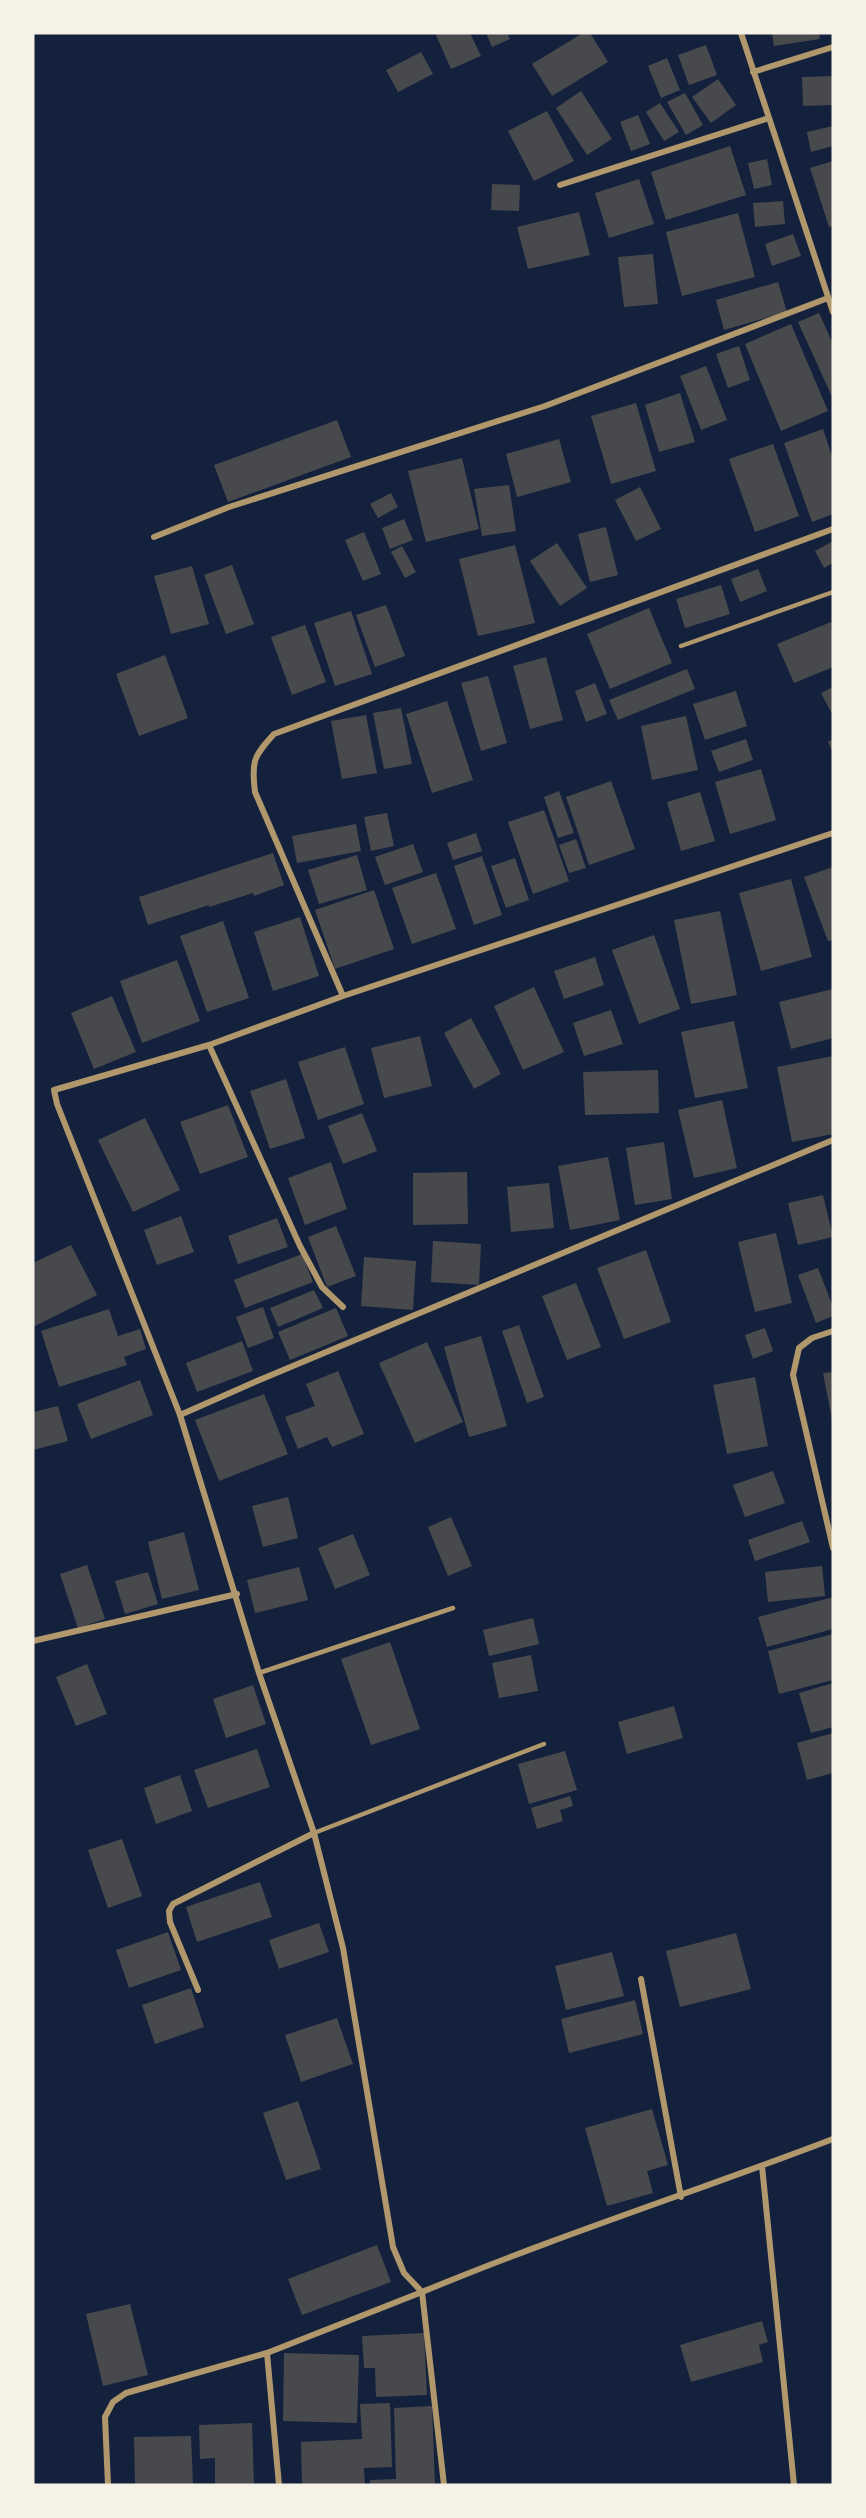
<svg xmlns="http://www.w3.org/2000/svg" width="866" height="2518" font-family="Merriweather,serif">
  <rect width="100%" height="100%" fill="#14213d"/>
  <path fill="#48494c" d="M435,33H470L481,56L451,69Z
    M486,33H507L510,39L492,47Z
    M583,33H590L608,62L552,96L532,64Z
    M772,33H819L820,39L774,46Z
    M706,45L717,75L689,85L678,55Z
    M421,52L433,74L398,92L386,70Z
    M667,58L680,90L661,98L648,66Z
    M833,76V105L803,106L802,77Z
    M718,79L736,105L711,123L692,97Z
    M581,91L612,139L587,155L556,108Z
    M685,93L703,125L686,135L667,102Z
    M660,103L679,132L664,141L646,112Z
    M547,111L574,161L534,181L508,131Z
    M638,115L650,144L631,151L620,122Z
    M833,126V146L811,152L807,132Z
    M730,146L746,195L666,220L651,172Z
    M767,159L772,185L754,189L748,163Z
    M833,161V226L829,227L810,168Z
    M639,179L654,224L609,238L595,193Z
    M492,184L520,185L519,211L491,210Z
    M783,201L785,224L755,227L753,203Z
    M579,212L590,255L528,269L517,227Z
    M738,213L755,277L682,296L666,232Z
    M793,234L801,256L772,266L765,244Z
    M653,254L658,304L624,307L618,257Z
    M778,282L787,312L724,330L716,300Z
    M819,313L833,344V399L798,322Z
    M791,324L828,411L781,431L745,344Z
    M739,346L750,380L728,388L716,354Z
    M706,366L727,420L701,430L680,376Z
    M680,393L695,442L659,452L645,405Z
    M636,403L656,471L611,484L591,416Z
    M337,420L351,457L228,502L214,465Z
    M823,429L833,459V514L812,522L784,443Z
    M559,439L571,482L517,497L506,454Z
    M773,444L799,516L755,532L729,459Z
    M462,458L479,529L426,542L408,471Z
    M509,485L516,531L482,536L474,489Z
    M640,487L661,529L636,541L615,500Z
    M391,493L398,507L378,518L370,504Z
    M404,519L413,540L390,549L382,528Z
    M606,527L618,575L590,582L578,534Z
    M364,532L381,574L363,581L345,540Z
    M833,541V563L824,568L815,551Z
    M557,543L587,588L560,606L530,561Z
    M515,545L535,623L478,636L459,559Z
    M402,546L416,572L405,578L391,552Z
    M232,565L254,624L226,634L204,575Z
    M192,566L209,624L171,634L154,576Z
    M758,569L767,591L740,602L731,579Z
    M721,585L730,614L685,628L676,599Z
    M386,605L405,656L375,667L356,615Z
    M649,608L672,663L610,689L587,634Z
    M351,611L372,674L335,686L314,623Z
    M831,622L833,627V667L794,683L777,644Z
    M305,625L326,682L292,695L271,637Z
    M165,655L188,718L139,736L116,674Z
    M546,657L563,720L530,729L513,666Z
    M687,669L695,689L618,720L609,700Z
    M488,676L507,743L481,751L461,683Z
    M595,683L607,714L586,722L575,691Z
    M833,687V716L821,693Z
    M736,691L747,726L705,740L693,704Z
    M447,701L473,780L432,793L406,714Z
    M401,708L412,764L384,769L373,713Z
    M366,715L377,773L342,779L331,721Z
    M686,716L698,770L652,780L641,726Z
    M746,739L753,760L719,772L711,751Z
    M833,739V753L828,742Z
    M761,769L776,820L730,834L715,782Z
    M611,781L635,849L589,865L566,797Z
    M559,791L574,833L558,838L544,797Z
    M700,792L715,841L681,851L667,802Z
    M544,810L569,881L533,894L508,822Z
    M387,813L394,846L371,851L364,817Z
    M356,824L361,851L297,863L292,836Z
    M476,833L482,851L453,860L447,843Z
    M576,839L586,868L569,873L559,845Z
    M413,844L423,872L385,885L375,857Z
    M273,853L284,885L254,896L253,893L209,907V905L148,925L139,897Z
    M357,855L367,890L319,904L308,870Z
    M482,856L502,915L474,925L454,866Z
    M515,858L529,900L506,908L491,866Z
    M833,867V940L828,941L804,877Z
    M436,873L456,929L412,944L392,888Z
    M791,879L812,957L761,971L739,893Z
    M374,890L394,949L335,969L315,910Z
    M720,911L737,995L691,1004L674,920Z
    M300,917L319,976L273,991L254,932Z
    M223,921L249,998L207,1012L180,936Z
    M654,935L680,1009L639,1024L612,950Z
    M595,957L604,985L564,999L554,971Z
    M177,960L200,1021L142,1043L120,981Z
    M534,987L564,1052L523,1070L494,1006Z
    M833,989V1038L791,1049L779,1002Z
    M112,996L136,1052L94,1069L71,1013Z
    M611,1010L623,1044L584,1056L573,1023Z
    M471,1018L501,1074L474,1089L444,1033Z
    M734,1021L748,1088L695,1098L681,1032Z
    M420,1036L432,1086L384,1098L371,1048Z
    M345,1047L364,1104L318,1120L298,1062Z
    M833,1056V1134L792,1142L777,1067Z
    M658,1070L659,1113L585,1115L583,1072Z
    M286,1079L305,1138L270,1149L250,1091Z
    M722,1100L737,1168L694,1178L678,1110Z
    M228,1105L248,1157L200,1174L180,1122Z
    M362,1113L377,1151L343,1164L328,1126Z
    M145,1118L180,1190L133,1212L98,1140Z
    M664,1142L672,1199L635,1205L626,1148Z
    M608,1157L620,1220L570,1230L558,1166Z
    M331,1162L347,1209L305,1225L288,1178Z
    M467,1172L468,1224L413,1225V1173Z
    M549,1183L554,1228L511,1232L507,1187Z
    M823,1195L833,1237L798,1245L788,1203Z
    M181,1216L194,1252L157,1265L144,1230Z
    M277,1218L288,1247L238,1264L228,1236Z
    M336,1226L356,1276L327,1287L308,1237Z
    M776,1233L792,1303L755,1312L738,1242Z
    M433,1241L481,1244L479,1285L431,1282Z
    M71,1245L97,1295L33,1327V1263Z
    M646,1250L671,1322L624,1339L597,1268Z
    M302,1254L313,1282L245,1308L234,1280Z
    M364,1257L416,1261L413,1310L361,1306Z
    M818,1268L833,1307V1316L816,1323L798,1275Z
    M576,1283L601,1347L567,1360L542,1296Z
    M314,1290L323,1308L278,1327L270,1308Z
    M263,1307L274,1338L248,1348L236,1317Z
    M336,1308L348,1336L290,1360L278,1332Z
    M109,1309L118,1336L140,1329L146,1349L124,1357L127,1365L59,1387L41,1331Z
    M519,1325L544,1397L527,1403L502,1331Z
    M765,1328L773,1351L753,1359L745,1335Z
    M481,1336L507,1426L469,1437L444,1347Z
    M242,1341L253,1371L197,1392L186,1363Z
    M427,1342L463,1422L415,1443L379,1363Z
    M338,1371L364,1434L332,1447L327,1437L298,1449L285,1417L315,1406L306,1384Z
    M833,1372V1420H832L823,1373Z
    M755,1377L768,1446L727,1454L713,1385Z
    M140,1380L153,1415L91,1439L77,1404Z
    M264,1394L288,1454L219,1481L195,1420Z
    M58,1406L68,1441L33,1450V1412Z
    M773,1471L785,1503L745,1517L733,1485Z
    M288,1497L298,1538L263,1547L252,1506Z
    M451,1517L472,1566L448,1576L428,1527Z
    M802,1521L810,1542L755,1561L748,1540Z
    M184,1532L199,1590L162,1599L148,1542Z
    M353,1534L370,1575L335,1589L318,1548Z
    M87,1565L105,1619L78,1628L60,1574Z
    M822,1566L825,1596L768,1602L765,1572Z
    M299,1567L308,1600L255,1613L247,1580Z
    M148,1572L158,1604L125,1614L115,1581Z
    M833,1597V1629L767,1647L758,1617Z
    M533,1618L539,1644L489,1656L483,1630Z
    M833,1634V1680L779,1694L768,1651Z
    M390,1642L420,1729L371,1745L341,1659Z
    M531,1655L538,1691L499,1698L492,1663Z
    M87,1664L107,1714L76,1726L56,1677Z
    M833,1683V1727L811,1733L799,1693Z
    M253,1685L266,1724L226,1738L213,1699Z
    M674,1706L683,1738L627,1754L618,1722Z
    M833,1733V1773L807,1780L797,1743Z
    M257,1749L270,1787L208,1808L194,1770Z
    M565,1751L577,1790L529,1804L518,1764Z
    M180,1775L192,1811L156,1824L144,1788Z
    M570,1796L573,1806L560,1810L563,1821L537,1829L531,1808Z
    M122,1839L142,1896L108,1908L88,1850Z
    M260,1882L272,1917L197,1942L186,1907Z
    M319,1923L329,1952L279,1969L269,1940Z
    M168,1932L181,1970L129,1988L116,1950Z
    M736,1933L751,1989L680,2007L666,1951Z
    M612,1952L624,1996L566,2010L555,1966Z
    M191,1988L204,2027L155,2044L142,2005Z
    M635,2000L643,2034L569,2053L561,2019Z
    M337,2018L353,2064L301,2082L285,2035Z
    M298,2101L321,2169L286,2180L263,2113Z
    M652,2109L668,2165L647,2171L653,2193L607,2206L585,2128Z
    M377,2245L391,2282L302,2315L288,2279Z
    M130,2304L148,2375L103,2386L86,2314Z
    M762,2321L768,2342L759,2345L763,2362L691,2382L680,2345Z
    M424,2333L427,2395L376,2397L375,2368H364L362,2336Z
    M284,2353L359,2355L357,2423L283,2421Z
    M390,2403L392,2467L364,2468L365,2485H302L301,2442L362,2439L360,2404Z
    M432,2406L435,2485H370V2480L396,2479L394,2408Z
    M252,2423L254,2485H215V2458L200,2459L199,2425Z
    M191,2436L193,2485H135L134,2437Z"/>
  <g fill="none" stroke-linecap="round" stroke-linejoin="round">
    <path stroke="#b1986c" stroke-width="4.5" d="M681,646L833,592
      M259,1673L453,1608
      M314,1833L544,1744"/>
    <path stroke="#b1986c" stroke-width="6" d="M741,33L833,312
      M753,72L833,47
      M560,185L769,118
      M154,537L229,507L545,406L828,298
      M343,996L255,792C251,761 254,756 274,734L833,529
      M209,1045L300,1246L322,1287L343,1307
      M833,1331L812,1338L799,1348L793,1375L833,1548
      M180,1415L257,1381L833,1140
      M33,1641L237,1594
      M641,1979L681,2197
      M198,1990L170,1922L169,1911L173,1904L314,1833
      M762,2166L794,2485
      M267,2353L279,2485
      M108,2485L105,2417L113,2402L126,2393L267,2353L422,2292L404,2273L393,2247L343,1948L314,1833L259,1673L180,1415L57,1104L54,1090L209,1045L343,996L833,833
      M444,2485L422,2292C557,2236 697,2191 833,2139"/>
  </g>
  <rect width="866" height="2518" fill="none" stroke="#f6f1e7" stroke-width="69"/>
</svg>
